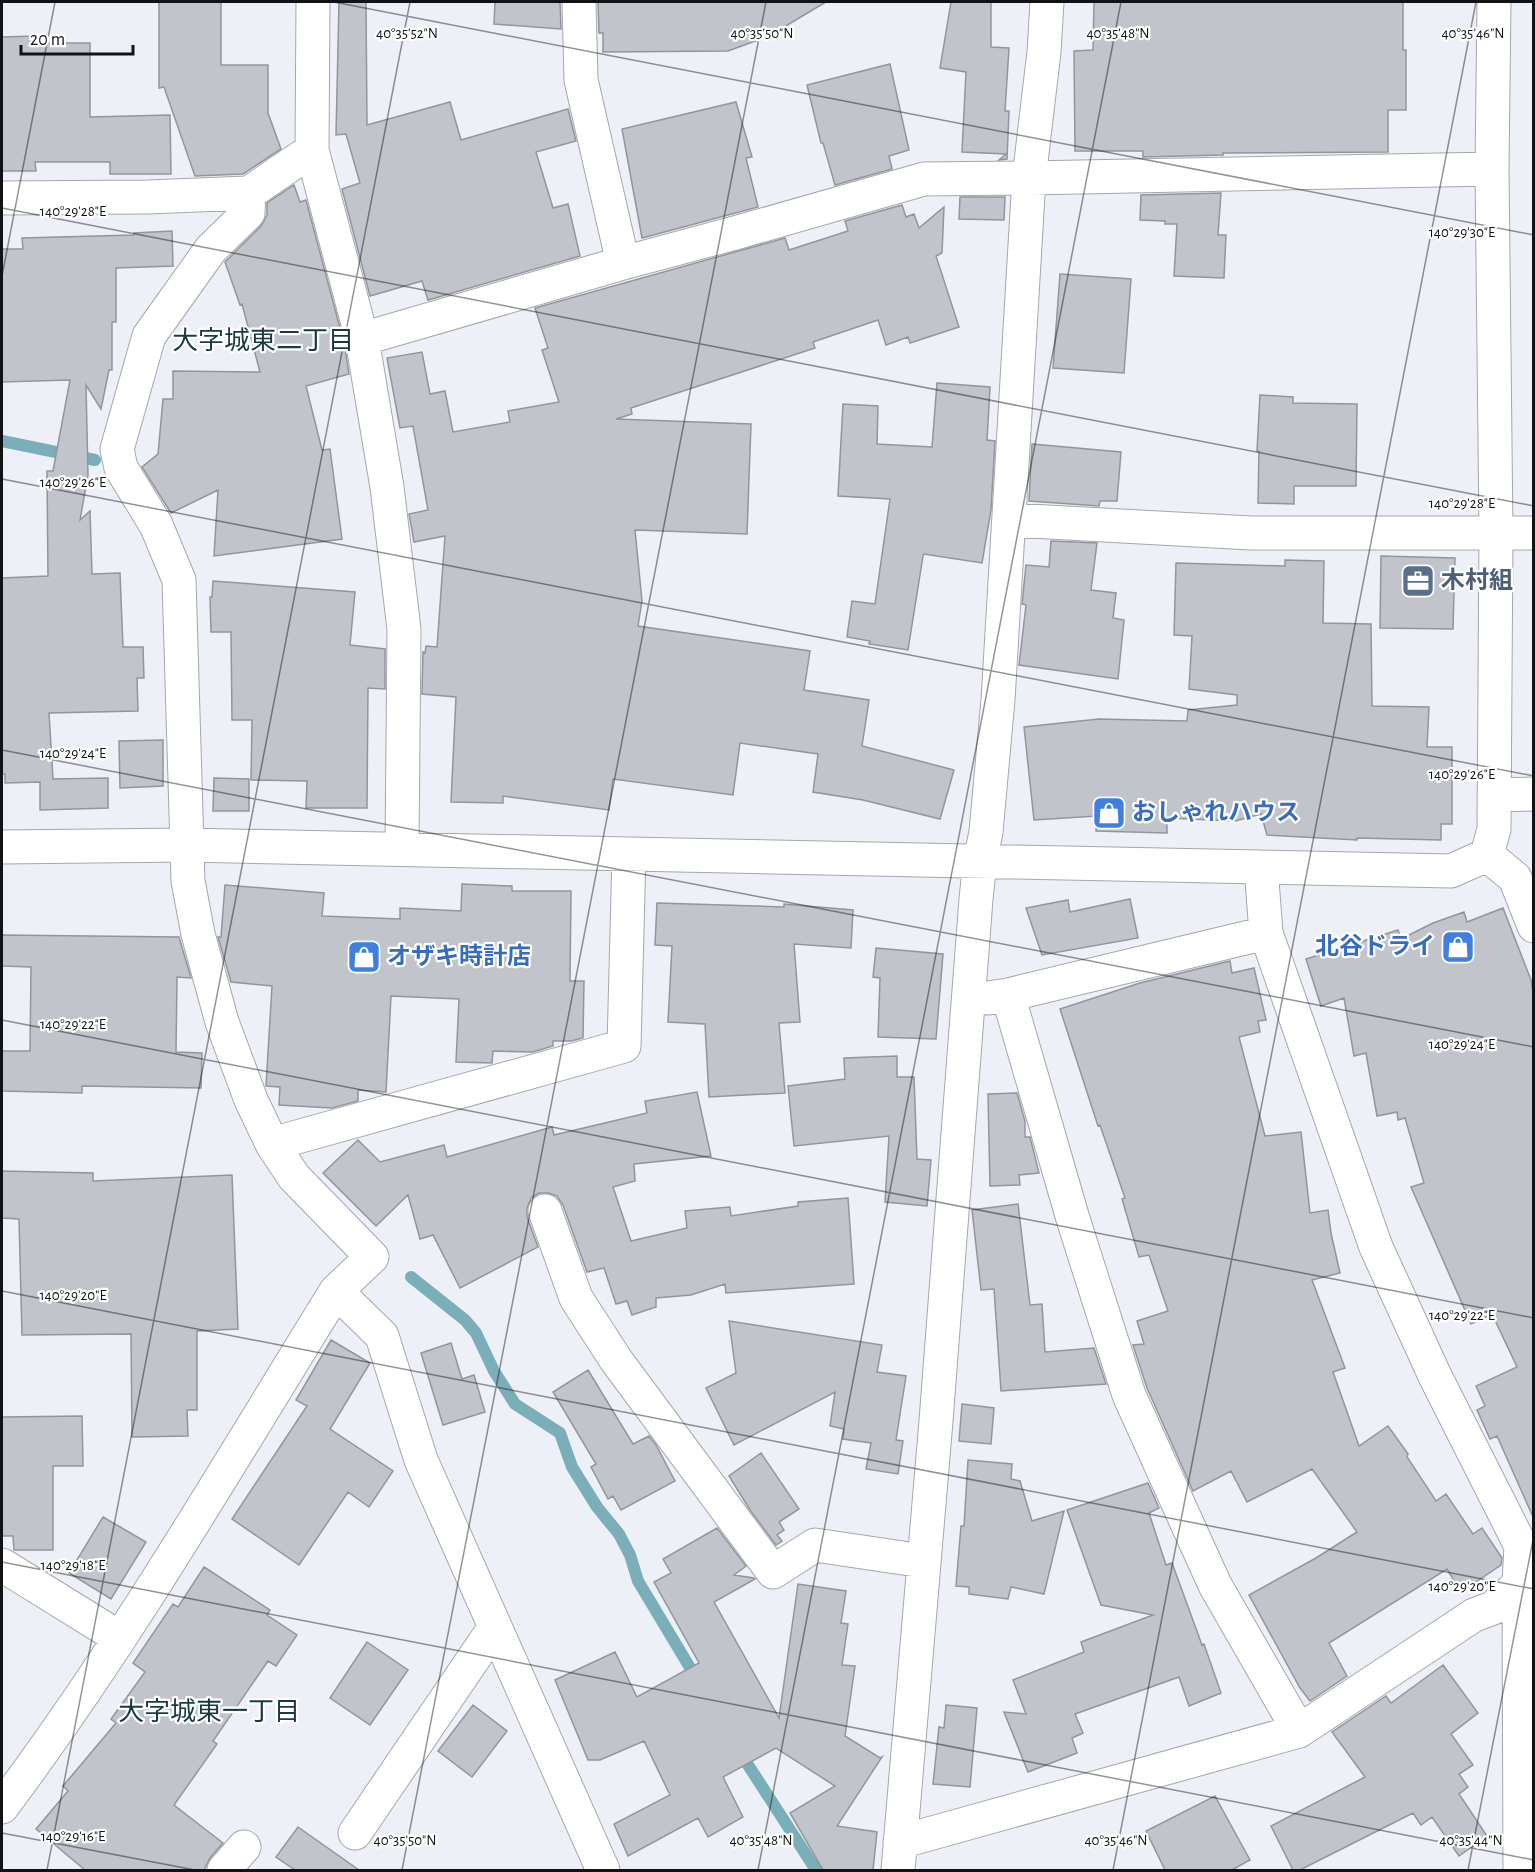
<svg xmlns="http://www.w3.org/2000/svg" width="1535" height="1872" font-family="'Alegreya Sans','Noto Sans JP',sans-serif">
  <rect width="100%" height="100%" fill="#eef0f8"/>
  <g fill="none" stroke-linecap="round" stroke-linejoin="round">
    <path stroke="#7aaeb8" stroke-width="12" d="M2,441L95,460
      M411,1277L465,1320L476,1333L494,1371L515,1404L560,1433L572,1467L597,1507L619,1534L630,1555L638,1581L698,1681
      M739,1751L816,1870"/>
  </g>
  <path fill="#c2c4cb" stroke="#93959c" stroke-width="1.5" d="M159,2H221V65H268V113L281,149L243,174L195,176L164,87L159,88Z
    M339,2H366L367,125L450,102L461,140L568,109L576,141L536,152L553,208L568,204L580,256L428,300L422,281L370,296L342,189L360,183L346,134L336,135Z
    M495,2H560L561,29L494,24Z
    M598,2H826L769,36L728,51L603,52V33H599Z
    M951,2H991V47L1009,48L1005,111H1009L1007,159L999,160L1006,154L962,152L966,72L940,68Z
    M1094,2H1403V50H1406V110H1388V152L1223,153V155L1143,157V151H1075L1074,51L1093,50Z
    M35,36V43H90V117L170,115L171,174H110V162H35L36,171H2V37Z
    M890,64L909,150L889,156L892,169L835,185L823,143H821L807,85Z
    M736,102L752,157L746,158L758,207L642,238L622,129Z
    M294,185L300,202L306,200L344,343L349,374L306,386L322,450L330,449L342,539L214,556L218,490L171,513L142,467L158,454L163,399H173V371L260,372L242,304L240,305L225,262L261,226L267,215V203Z
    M1221,193L1218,235H1226L1224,278L1174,276L1177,224H1165V221L1140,220L1141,195Z
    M960,197H1005L1004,220L959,219Z
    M902,205L906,217L914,214L919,228L944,207L942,253L936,256L959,327L910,343L908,337L886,345L878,320L813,342L815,348L631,408L632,414L616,419L751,424L747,534L635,530L642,601L638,626L810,651L804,690L869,700L862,746L954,770L940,819L863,800L813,792L818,754L740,743L733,795L613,779L609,810L503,796V803L451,802L456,697L422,694L423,652L425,653L426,646L437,647L445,536L414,542L409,514L428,510L413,426L400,428L387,358L422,352L430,394L445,391L453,432L510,422L508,411L559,402L542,350L548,348L535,308L785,238L789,250L848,231L845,221Z
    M172,231L173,266L116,268V322H112V370H109L101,409L86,385L88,475L80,520L90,511L92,574L120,573L123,647H143L144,678H137L138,711L49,713L53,779L108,778V808L40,810V782L5,783V774H2V578L48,576L47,471H53L70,380L2,382V249H23L22,238L134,235V233Z
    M1060,274L1131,279L1124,373L1053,368Z
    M937,383L990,387L987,440L995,441L991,510L982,563L924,554L923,556L908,650L869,644L870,641L847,637L852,601L875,604L890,499L838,496L843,404L878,406L877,444L932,447Z
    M1260,395L1293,397V403L1357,404L1356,486H1294V504L1258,503L1259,451H1257Z
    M1032,444L1121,452L1117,501H1100L1099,506L1029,501Z
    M1051,541L1097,543L1091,590L1116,593L1113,618L1124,620L1118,679L1019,665L1026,605L1022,604L1026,565L1049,567Z
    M1381,556L1455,558L1453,629L1380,628Z
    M1285,560L1324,561L1323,623L1371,624L1372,706L1429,707L1427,747H1452V824H1441V840L1357,838V840L1267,835L1261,814L1235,821L1167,818V833L1096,831L1097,816L1034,820L1024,727L1099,719L1187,721L1188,710L1237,705V695L1189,689L1192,636L1174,635L1176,563L1285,566Z
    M213,581L355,592L350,645L385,649V689L368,688L367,808H306L307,781L251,780L252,720H232L231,632H211L210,597H212Z
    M163,740V786L120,788L119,741Z
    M214,778L249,779V811H213Z
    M462,884L512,886V891H571L570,981H584L583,1038L571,1041H553V1046L533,1052L493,1051L492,1063L456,1062L459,999L391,996L386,1092L358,1090V1101L332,1108L279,1105L280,1087L266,1086L272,986L231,982L218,937H221L225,885L324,893L322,916L400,919V908L461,911Z
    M1130,899L1138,938L1042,955L1026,908L1068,900L1070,912Z
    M657,903L784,907V904L853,910L851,948L794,944L800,1022L779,1023L785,1093L709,1097L705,1024L668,1022L672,946L655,945Z
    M1503,908L1531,980L1533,993V1517L1497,1436L1490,1439L1477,1410L1485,1406L1476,1386L1517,1367L1492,1314L1471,1324L1411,1187L1424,1183L1405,1118L1398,1120L1397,1112L1377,1116L1366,1053L1354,1056L1344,998L1321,1006L1306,959L1398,930L1401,939L1433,923L1464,912L1467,922Z
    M2,935L179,937L191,978L177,977L176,1052L202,1053L201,1088L82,1086V1093L2,1091V1051H30L31,967L2,966Z
    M876,948L943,954L936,1039L878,1037L880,978L873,977Z
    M1230,961L1232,973L1254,968L1266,1020L1258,1021L1260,1032L1239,1037L1265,1136L1301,1132L1310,1213L1328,1210L1331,1233L1340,1273L1312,1280L1345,1368L1333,1372L1359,1446L1388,1426L1408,1454L1407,1457L1436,1501L1446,1494L1473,1534L1482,1528L1502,1558L1501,1565L1461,1592L1447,1569L1329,1643L1347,1676L1310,1701L1300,1688L1249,1595L1316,1558L1357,1532L1312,1469L1247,1502L1231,1471L1193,1491L1147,1388L1133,1345L1144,1344L1137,1321L1168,1311L1149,1255L1139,1257L1122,1199L1125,1198L1100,1125L1098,1126L1060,1009L1140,983Z
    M897,1056V1077H914L917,1159L931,1160L927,1206L885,1202L889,1136L794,1146L788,1086L845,1079L844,1058Z
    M697,1092L711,1156L634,1164L635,1181L613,1187L631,1241L687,1228L685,1211L730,1207L731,1216L798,1206V1202L848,1198L854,1284L726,1293L725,1284L691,1295L656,1298V1307L632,1315L627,1301L616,1304L604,1268L587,1272L563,1205L557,1196L548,1193H539L531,1198L527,1208V1217L538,1247L460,1288L433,1235L420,1239L408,1195L376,1226L323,1173L358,1140L380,1162L444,1145L447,1157L552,1127L554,1135L647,1113L645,1101Z
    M1017,1093L1025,1121V1137H1030L1039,1173L1019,1175L1020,1185L990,1186L988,1094Z
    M2,1171L93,1173V1181L232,1175L238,1329L197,1331V1410H187L188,1436L132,1437L131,1334L22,1335L19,1219L2,1218Z
    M1018,1204L1030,1305L1042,1304L1045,1352L1094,1348L1106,1384L1001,1391L994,1289L981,1290L972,1210Z
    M729,1321L882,1345L877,1372L906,1376L896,1440L903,1441L898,1474L866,1469L871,1443L843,1439L844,1429L830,1426L835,1392L734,1445L706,1388L736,1373Z
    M331,1340L370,1363L330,1429L393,1471L369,1507L348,1492L299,1565L232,1519L307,1406L296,1400Z
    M451,1343L462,1379L474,1375L485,1412L443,1425L421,1353Z
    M588,1370L633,1444L649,1436L656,1445L675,1481L621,1510L613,1496L608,1499L591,1467L596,1464L553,1392Z
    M962,1404L994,1408L991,1444L959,1441Z
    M82,1416L83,1466H53V1550H14L13,1536H2V1417Z
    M761,1453L799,1509L779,1522L784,1530L777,1535L782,1541L776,1545L750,1510L729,1476Z
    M968,1460L1012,1464L1011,1479L1020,1481L1032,1521L1064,1511L1044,1594L1011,1587L1008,1599L969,1594V1587L956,1586L961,1526H964Z
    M1148,1483L1159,1508L1149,1513L1166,1565L1172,1563L1202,1645L1204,1644L1221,1693L1189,1706L1179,1677L1075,1714L1083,1733L1072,1738L1077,1753L1028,1772L1004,1712L1026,1714L1013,1680L1084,1652L1081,1642L1153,1615L1101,1605L1067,1510Z
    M103,1517L146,1542L111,1599L69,1573Z
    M717,1528L746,1566L734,1575L754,1578L755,1579L714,1602L779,1718L798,1584L846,1591L841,1623L848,1624L842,1665L855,1666L845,1736L880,1758L882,1757L837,1826L877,1832L873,1870H823L790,1813L835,1786L776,1748L723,1777L743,1817L708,1837L698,1818L628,1856L614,1824L670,1795L644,1741L600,1760H588L555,1680L615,1652L637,1697L699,1663L654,1582L671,1573L663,1559Z
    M204,1567L270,1610L267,1615L297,1635L276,1666L268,1661L213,1741L217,1744L174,1805L223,1843L210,1858L204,1870H85L36,1829L68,1791L63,1786L116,1723L111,1719L145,1672L133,1663L173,1604L178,1607Z
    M367,1642L408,1670L370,1725L330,1698Z
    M1443,1665L1478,1713L1451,1734L1473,1765L1459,1774L1468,1787L1459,1794L1487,1836L1459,1856L1432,1817L1421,1825L1413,1813L1300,1870H1293L1271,1826L1365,1777L1332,1732L1386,1696L1391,1703Z
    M473,1705L507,1731L472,1777L438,1751Z
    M946,1705L977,1708L970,1787L933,1784L939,1727L944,1728Z
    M1215,1796L1250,1860L1232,1870H1165L1146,1831Z
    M298,1827L359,1870H295L276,1857Z"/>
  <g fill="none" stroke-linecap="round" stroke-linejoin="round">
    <defs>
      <path id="minor" d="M313,2L312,150L362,339L387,487L404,629L402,849
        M579,2L581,80L623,263
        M2,198L147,197L249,193L312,150
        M362,339L623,263L735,233L924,179L1029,178L1492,169
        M1010,520L1251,533H1534
        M1494,795L1534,794
        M2,847L187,845L1451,871L1487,855
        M1487,855L1494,829L1496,533L1492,169L1494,2
        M1487,855L1515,878L1534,926
        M1261,867L1266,933L1376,1247L1435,1376L1521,1546L1519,1584L1520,1870
        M1008,995L1073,1219L1129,1395L1215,1585L1299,1731
        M988,998L1008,995L1266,933
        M272,1144L624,1046L629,854
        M545,1211L576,1298L616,1360L773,1572L815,1545L923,1561
        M336,1291L382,1336L421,1460L603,1870
        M2,1565L120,1638
        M2,1807C125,1643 228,1465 336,1291L372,1257L294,1177L272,1144L251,1100L222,1022L198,934L188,881L179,580L156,525L121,468L117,449L149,336L211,249L248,213L249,193
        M355,1833L495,1627
        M900,1842L1299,1731L1474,1615L1493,1608L1528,1576
        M224,1870L244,1847
        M898,1870L936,1421L976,899L980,861L986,832L998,700L1029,178L1044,52L1047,2"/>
    </defs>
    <use href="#minor" stroke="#a4a7ae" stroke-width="35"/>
    <use href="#minor" stroke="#fff" stroke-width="33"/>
  </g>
  <path fill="none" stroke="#111215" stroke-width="1.5" stroke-opacity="0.45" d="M334,2L1534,235M2,208L1534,506M2,276L55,2M2,479L1534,776M2,750L1534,1047M2,1020L1534,1318M2,1291L1534,1589M2,1562L1534,1860M2,1833L195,1870M47,1870L410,2M402,1870L766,2M758,1870L1121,2M1113,1870L1476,2M1468,1870L1534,1535"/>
  <defs>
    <symbol id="office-square" viewBox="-11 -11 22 22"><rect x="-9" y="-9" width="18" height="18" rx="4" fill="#5c6f8a" stroke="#fff"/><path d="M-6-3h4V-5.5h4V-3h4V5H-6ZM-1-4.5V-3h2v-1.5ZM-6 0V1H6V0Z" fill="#fff"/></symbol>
    <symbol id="shop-square" viewBox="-11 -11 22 22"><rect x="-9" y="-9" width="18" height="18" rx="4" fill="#3f7fe0" stroke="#fff"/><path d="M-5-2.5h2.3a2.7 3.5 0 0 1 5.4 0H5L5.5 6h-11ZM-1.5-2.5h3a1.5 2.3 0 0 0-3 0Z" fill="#fff"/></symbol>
  </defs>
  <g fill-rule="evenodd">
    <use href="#office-square" x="1399" y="562" width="38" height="38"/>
    <use href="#shop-square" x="1090" y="794" width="38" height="38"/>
    <use href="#shop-square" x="1439" y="928" width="38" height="38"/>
    <use href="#shop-square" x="345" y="938" width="38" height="38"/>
  </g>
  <g text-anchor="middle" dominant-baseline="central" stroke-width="4.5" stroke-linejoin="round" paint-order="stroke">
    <g font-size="24" font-weight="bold" fill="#4e5e75" stroke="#fff" text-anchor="start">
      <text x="1441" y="581">木村組</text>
    </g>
    <g font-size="24" font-weight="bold" fill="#366cbe" stroke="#fff" text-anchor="start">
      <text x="1132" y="813">おしゃれハウス</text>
      <text x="1435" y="947" text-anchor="end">北谷ドライ</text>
      <text x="387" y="957">オザキ時計店</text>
    </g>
    <g font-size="26" fill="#193b3e" stroke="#fff">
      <text x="263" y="341">大字城東二丁目</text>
      <text x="209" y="1712">大字城東一丁目</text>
    </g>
  </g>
  <g font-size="15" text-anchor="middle" fill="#111215" stroke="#fff" stroke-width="4.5" stroke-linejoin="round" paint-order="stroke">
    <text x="407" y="38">40°35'52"N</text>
    <text x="762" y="38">40°35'50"N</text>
    <text x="1118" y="38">40°35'48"N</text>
    <text x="1473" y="38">40°35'46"N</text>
    <text x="73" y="216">140°29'28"E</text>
    <text x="1462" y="237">140°29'30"E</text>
    <text x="73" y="487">140°29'26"E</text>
    <text x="1462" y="508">140°29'28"E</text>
    <text x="73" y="758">140°29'24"E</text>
    <text x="1462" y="779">140°29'26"E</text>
    <text x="73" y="1029">140°29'22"E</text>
    <text x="1462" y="1049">140°29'24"E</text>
    <text x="73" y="1300">140°29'20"E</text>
    <text x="1462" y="1320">140°29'22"E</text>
    <text x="73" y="1570">140°29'18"E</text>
    <text x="1462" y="1591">140°29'20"E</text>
    <text x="73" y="1841">140°29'16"E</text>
    <text x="405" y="1845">40°35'50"N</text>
    <text x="761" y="1845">40°35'48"N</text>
    <text x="1116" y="1845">40°35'46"N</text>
    <text x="1471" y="1845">40°35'44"N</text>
  </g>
  <rect width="1535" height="1872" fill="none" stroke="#111215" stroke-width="6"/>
  <path d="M21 45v9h112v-9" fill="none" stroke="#111215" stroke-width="3"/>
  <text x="30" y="45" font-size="18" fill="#111215" stroke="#ffffff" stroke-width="4.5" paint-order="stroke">20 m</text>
</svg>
